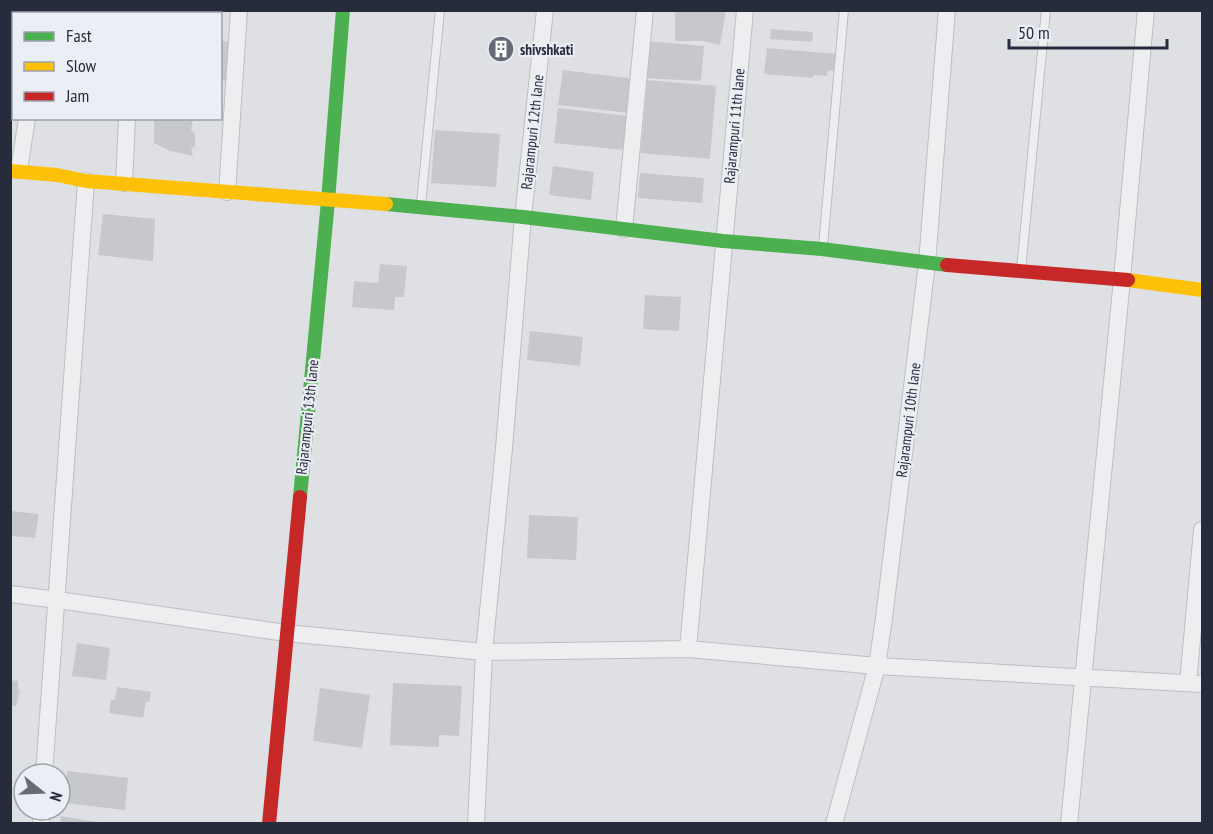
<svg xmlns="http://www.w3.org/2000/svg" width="1213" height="834" font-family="'PT Sans Narrow',sans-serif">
  <rect width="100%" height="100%" fill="#dee0e4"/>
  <path fill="#c6c8cc" d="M675,10H726L720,45L702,41H675Z
    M771,29L813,32L812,42L770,39Z
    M495,40L511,43L508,58L491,55Z
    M220,41L231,42L226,81L220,80Z
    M647,41L704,46L701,81L642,78L649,60Z
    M767,48L836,54L835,71L828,70L827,76L814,75L812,78L764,74Z
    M563,70L634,79L630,113L558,105Z
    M647,80L716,86L710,159L641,153Z
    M558,108L628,116L624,150L554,143Z
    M154,118L193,119L191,130L195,134V147L191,148L193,156L170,151L154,143Z
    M435,130L500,134L496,187L431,183Z
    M553,166L594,172L591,200L549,195Z
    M640,173L704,178L702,203L638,198Z
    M103,214L155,219L153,261L98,255Z
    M380,264L407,266L404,297H395L394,310L352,307L354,281L378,283Z
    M645,295L681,297L679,331L643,329Z
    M530,331L583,337L580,366L527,360Z
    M10,511L39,514L35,538L10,536Z
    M529,515L578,517L576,560L527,558Z
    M77,643L110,648L106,680L72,676Z
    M10,680L18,681V689H20L16,706H12L10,703Z
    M393,683L462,686L459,736L439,735V747L390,745Z
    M117,687L151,692L149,702H146L143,718L109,713L111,700H115Z
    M320,688L370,695L362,748L313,741Z
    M67,771L128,778L125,810L64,803Z
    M61,816L97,822V824H60Z"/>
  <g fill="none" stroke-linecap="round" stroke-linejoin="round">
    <defs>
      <path id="lane" d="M421,204L440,10
        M823,246L844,10
        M1021,270L1046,10"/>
      <path id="street" d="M37,14V10
        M131,14V10
        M19,170L27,118
        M124,183L127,118
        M227,192L239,10
        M624,229L645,10
        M10,594L58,600L286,633L484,652L688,649L877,666L1202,684
        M688,649L745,10
        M1188,683L1202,530
        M44,774L86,181
        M41,824L42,810
        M476,824L484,652L504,448L523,217L545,10
        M834,824L877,666L884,618L927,263L947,10
        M1069,824L1122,279L1146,10"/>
    </defs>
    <use href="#lane" stroke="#bcbec2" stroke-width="10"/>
    <use href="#street" stroke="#bcbec2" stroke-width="18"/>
    <use href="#lane" stroke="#edeef0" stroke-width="8"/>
    <use href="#street" stroke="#edeef0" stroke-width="16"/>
    <path stroke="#4caf50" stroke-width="14" d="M386,204L523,217L723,241L822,249L947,265
      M300,497L328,201L343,10"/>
    <path stroke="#ffc107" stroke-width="14" d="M10,171L57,175L86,181L386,204
      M1128,280L1202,290"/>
    <path stroke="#c62828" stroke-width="14" d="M947,265L1128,280
      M269,824L300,497"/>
  </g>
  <defs>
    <symbol id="building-disc" viewBox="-11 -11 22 22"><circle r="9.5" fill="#666b76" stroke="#ebeef4"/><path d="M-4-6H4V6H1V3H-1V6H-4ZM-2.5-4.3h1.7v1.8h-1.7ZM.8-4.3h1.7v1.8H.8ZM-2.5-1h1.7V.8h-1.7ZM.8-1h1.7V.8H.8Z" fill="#fff"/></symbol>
  </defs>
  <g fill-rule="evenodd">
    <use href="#building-disc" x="486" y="34" width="30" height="30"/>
  </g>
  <g text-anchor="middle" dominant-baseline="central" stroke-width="4.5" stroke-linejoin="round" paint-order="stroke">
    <g font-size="15" font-weight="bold" fill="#262c3b" stroke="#ebeef4" text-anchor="start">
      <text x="520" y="49">shivshkati</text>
    </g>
    <g font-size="15" fill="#262c3b" stroke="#ebeef4">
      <text transform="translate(734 126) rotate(-85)">Rajarampuri 11th lane</text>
      <text transform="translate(532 132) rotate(-84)">Rajarampuri 12th lane</text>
      <text transform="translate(307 417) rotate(-84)">Rajarampuri 13th lane</text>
      <text transform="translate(908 420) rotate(-83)">Rajarampuri 10th lane</text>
    </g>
  </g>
  <rect width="1213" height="834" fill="none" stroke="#262c3b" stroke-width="24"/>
  <rect x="12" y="12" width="210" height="108" fill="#ebeef4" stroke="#9ca0aa" stroke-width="1.5"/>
  <rect x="24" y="32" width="30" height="9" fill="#4caf50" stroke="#9ca0aa" stroke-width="1.5"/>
  <text x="66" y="42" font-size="18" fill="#262c3b">Fast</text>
  <rect x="24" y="62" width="30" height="9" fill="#ffc107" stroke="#9ca0aa" stroke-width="1.5"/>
  <text x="66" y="72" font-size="18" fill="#262c3b">Slow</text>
  <rect x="24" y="92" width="30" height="9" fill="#c62828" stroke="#9ca0aa" stroke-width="1.5"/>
  <text x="66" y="102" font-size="18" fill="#262c3b">Jam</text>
  <g transform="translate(42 792) rotate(108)"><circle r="28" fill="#ebeef4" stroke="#9ca0aa" stroke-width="1.5"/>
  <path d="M0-4.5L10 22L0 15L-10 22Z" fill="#666b76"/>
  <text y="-9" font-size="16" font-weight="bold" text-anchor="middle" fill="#262c3b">N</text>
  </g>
  <path d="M1009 39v9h158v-9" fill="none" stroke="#262c3b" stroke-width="3"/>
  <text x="1018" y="39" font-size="18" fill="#262c3b" stroke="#ebeef4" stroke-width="4.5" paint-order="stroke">50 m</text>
</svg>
